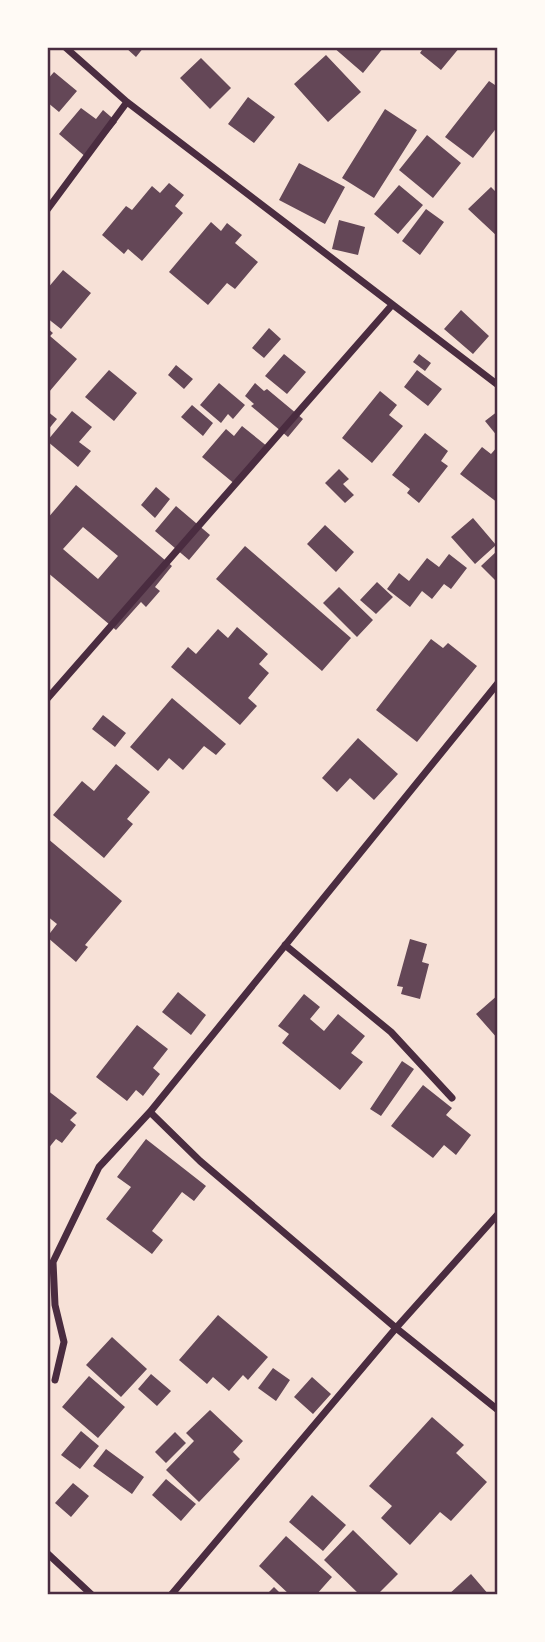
<svg xmlns="http://www.w3.org/2000/svg" width="545" height="1642" font-family="Rubik,sans-serif">
  <rect width="100%" height="100%" fill="#f7e1d7"/>
  <path fill="#644757" fill-rule="evenodd" d="M125,47H144L136,57Z
    M333,47H384L363,73Z
    M424,47H460L441,70L420,53Z
    M326,55L361,92L328,122L294,84Z
    M201,58L231,88L210,109L180,78Z
    M54,72L77,91L59,112L47,102V80Z
    M489,81L498,87V126L473,158L445,137Z
    M248,97L275,117L254,143L228,124Z
    M81,108L96,119L103,110L117,122L87,158L59,134Z
    M385,109L417,130L374,198L342,178Z
    M427,135L461,163L433,198L399,170Z
    M299,163L345,187L325,224L279,200Z
    M169,183L184,195L175,206L183,213L142,261L128,249L124,254L102,235L126,206L132,210L152,186L160,193Z
    M399,185L423,205L398,234L374,214Z
    M491,187L498,194V237L468,209Z
    M426,209L444,222L420,255L402,241Z
    M339,220L365,227L358,255L332,249Z
    M211,222L221,231L227,223L242,235L235,243L258,262L235,289L227,283L208,305L169,272Z
    M63,270L91,293L61,329L47,318V289Z
    M461,310L489,336L473,354L444,329Z
    M47,328L53,333L50,336L77,359L49,392Z
    M269,328L281,339L264,358L252,348Z
    M284,354L306,372L287,394L265,376Z
    M419,354L431,363L425,371L413,362Z
    M176,365L193,379L184,389L168,375Z
    M109,370L137,393L114,421L85,397Z
    M417,370L442,389L428,406L404,387Z
    M219,383L245,405L233,419L228,414L221,423L200,405Z
    M255,383L264,391L267,389L303,419L288,437L251,406L254,404L245,396Z
    M380,391L397,405L389,415L403,426L372,463L342,438Z
    M192,405L213,423L203,436L181,417Z
    M47,411L57,419L47,431Z
    M72,411L92,427L79,442L91,451L78,467L47,441Z
    M498,411V437L485,421Z
    M242,426L268,447L236,485L202,457L226,429L234,436Z
    M425,433L448,451L441,461L448,466L419,503L407,493L410,489L392,475Z
    M498,446V503L460,474L482,447L491,454Z
    M339,469L349,479L343,484L354,495L345,503L325,483Z
    M76,485L172,566L155,587L160,591L146,607L141,602L116,630L47,572V519ZM83,527L118,556L98,579L63,549Z
    M156,487L170,499L155,518L141,505Z
    M176,506L210,535L189,560L155,531Z
    M473,518L496,545L475,564L451,537Z
    M325,525L354,552L336,572L307,544Z
    M245,546L351,638L322,671L216,579Z
    M498,550V583L481,566Z
    M449,554L467,568L451,589L444,584L432,599L422,591L410,607L387,589L399,573L409,581L427,558L439,567Z
    M377,582L393,597L376,614L360,600Z
    M339,587L373,620L357,637L323,603Z
    M237,627L268,654L259,664L269,673L248,698L257,706L240,725L171,667L188,647L196,654L218,629L228,638Z
    M431,639L443,648L448,643L477,666L417,742L376,710Z
    M172,698L226,744L216,755L204,746L183,770L169,758L158,771L130,747Z
    M103,715L126,733L115,747L92,729Z
    M358,738L398,774L374,800L350,778L337,792L322,778Z
    M116,764L150,792L127,819L133,824L104,858L53,815L82,781L94,791Z
    M47,838L122,901L85,945L88,947L76,962L47,937L57,924L47,916Z
    M410,939L427,944L422,962L429,964L420,999L401,994L403,987L397,986Z
    M178,992L206,1015L191,1035L162,1012Z
    M304,994L320,1007L310,1019L324,1031L338,1014L365,1036L351,1053L363,1062L340,1090L282,1043L289,1034L278,1026Z
    M498,995V1039L476,1014Z
    M137,1025L168,1049L153,1068L160,1074L143,1096L136,1090L127,1101L96,1077Z
    M402,1061L414,1069L381,1116L370,1109Z
    M423,1085L452,1108L446,1115L471,1135L456,1155L444,1145L433,1158L391,1126Z
    M47,1090L77,1113L70,1120L76,1125L62,1143L56,1139L47,1150Z
    M146,1139L206,1186L194,1201L182,1192L152,1231L163,1240L152,1254L106,1219L131,1187L117,1177Z
    M218,1315L268,1357L248,1380L243,1375L229,1391L213,1377L207,1384L179,1360Z
    M112,1337L147,1369L121,1397L86,1365Z
    M273,1368L290,1380L276,1401L258,1388Z
    M151,1374L171,1391L157,1406L138,1389Z
    M89,1376L125,1407L98,1438L62,1407Z
    M312,1377L331,1394L313,1414L294,1397Z
    M210,1410L243,1441L233,1452L240,1459L199,1502L166,1470L194,1441L186,1433Z
    M432,1417L464,1445L456,1453L487,1482L451,1521L440,1512L410,1545L381,1518L392,1506L369,1486Z
    M81,1431L99,1446L80,1469L61,1455Z
    M175,1432L186,1443L166,1463L155,1452Z
    M106,1449L144,1477L132,1494L93,1466Z
    M166,1479L196,1504L181,1521L152,1495Z
    M73,1483L89,1496L71,1517L55,1503Z
    M312,1495L346,1525L323,1551L289,1522Z
    M353,1530L398,1574L377,1595H360L324,1560Z
    M286,1536L332,1577L316,1595H290L259,1566Z
    M471,1574L489,1595H448Z
    M274,1587L282,1595H266Z"/>
  <g fill="none" stroke-linecap="round" stroke-linejoin="round">
    <path stroke="#4a2c40" stroke-width="7" d="M65,47L127,102L498,385
      M47,210L127,102
      M47,699L392,305
      M285,945L391,1032L452,1098
      M150,1112L200,1161L396,1328L171,1595
      M498,1214L396,1328L498,1410
      M55,1380L64,1342L55,1305L53,1262L99,1167L150,1112L498,683
      M47,1553L92,1595"/>
  </g>
  <rect width="545" height="1642" fill="none" stroke="#fffaf5" stroke-width="98"/>
  <rect x="49" y="49" width="447" height="1544" fill="none" stroke="#4a2c40" stroke-width="2.5"/>
</svg>
